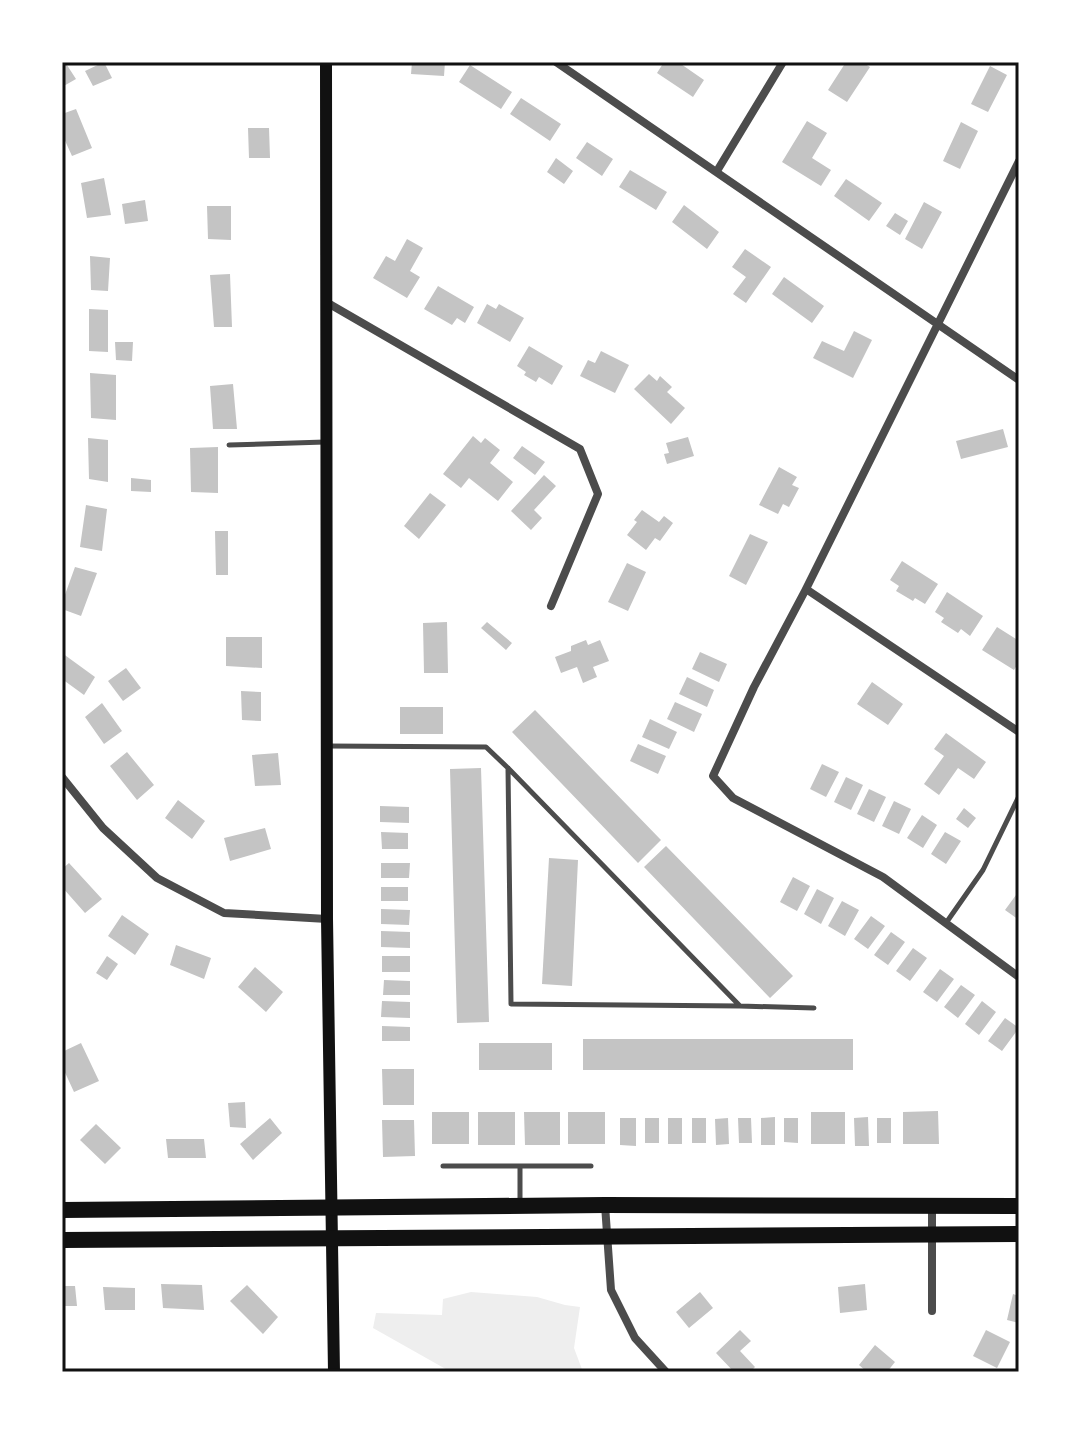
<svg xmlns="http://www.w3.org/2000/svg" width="1081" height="1434" font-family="Spectral,serif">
  <rect width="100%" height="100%" fill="#fff"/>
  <path fill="#eee" d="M471,1292L537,1297L565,1305L580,1307L574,1348L583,1372H451L373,1328L376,1313L442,1315L443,1299Z"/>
  <path fill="#c4c4c4" d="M62,62H65L76,79L62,87Z
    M104,62L112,78L93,86L85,71Z
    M412,62H445L444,76L411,74Z
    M664,62H678L704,80L693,97L657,73Z
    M846,62H862L870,67L847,102L828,90Z
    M470,65L512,92L501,109L459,82Z
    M990,66L1007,75L988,112L971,104Z
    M521,98L561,124L550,141L510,114Z
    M76,109L92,148L72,156L62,134V114Z
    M807,121L827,133L812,158L831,170L821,186L782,162Z
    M961,122L978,131L960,169L943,161Z
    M248,128H269L270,158H249Z
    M587,142L613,159L602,176L576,158Z
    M556,158L573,171L564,184L547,172Z
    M630,170L667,192L656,210L619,187Z
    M104,178L111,215L87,218L81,183Z
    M846,179L882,203L869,221L834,196Z
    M145,200L148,221L125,224L122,204Z
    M924,202L942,212L922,249L905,239Z
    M684,205L719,232L707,249L672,222Z
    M207,206H231V240L208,239Z
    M895,213L908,221L900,235L886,226Z
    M407,239L423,248L410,271L420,277L407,298L373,278L386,256L395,261Z
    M745,249L771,267L746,303L733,294L746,277L732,267Z
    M90,256L110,258L108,291L91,290Z
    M230,274L232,327H214L210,275Z
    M784,277L824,306L812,323L772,294Z
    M438,286L474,307L465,323L457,318L452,325L424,309Z
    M487,304L496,309L499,304L524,318L510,342L477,323Z
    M89,309L108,310V352L89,351Z
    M854,331L872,340L853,378L813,358L822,341L844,351Z
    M115,342H133L132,361L116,360Z
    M529,346L563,366L552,385L539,377L536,382L524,375L526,372L517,366Z
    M601,351L629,365L615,393L580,376L588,360L595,363Z
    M90,373L116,375V420L91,418Z
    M649,374L657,381L660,376L672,387L667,392L685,408L671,424L634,389Z
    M233,384L237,429H213L210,386Z
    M1003,429L1008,447L961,459L956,441Z
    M473,436L481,443L485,438L500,450L490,463L513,482L498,501L469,478L461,488L443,474Z
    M688,437L694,456L667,464L664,454L669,453L666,443Z
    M88,438L108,440V482L89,479Z
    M522,446L545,462L535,475L513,458Z
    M218,447V493L191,492L190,448Z
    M779,467L797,477L792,485L799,488L789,507L783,504L778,514L759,505Z
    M544,475L556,486L534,510L542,518L531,530L511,511Z
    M131,478L151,480V492L131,491Z
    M430,493L446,505L419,539L404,526Z
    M86,505L107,509L102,551L80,547Z
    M642,510L659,522L664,516L673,523L660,541L655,538L646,550L627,535L637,522L634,520Z
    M215,531H228V575H216Z
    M750,534L768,542L746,585L729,576Z
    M902,561L938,584L925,604L915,598L913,601L896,591L899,586L890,580Z
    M627,563L646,572L628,611L608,602Z
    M75,567L97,573L81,616L62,609V603Z
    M947,592L983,616L970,636L961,629L958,633L941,622L944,618L935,612Z
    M447,622L448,673H424L423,623Z
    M487,622L512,643L506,650L481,628Z
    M997,627L1019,641V662L1014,670L982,650Z
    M226,637H262V668L226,666Z
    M586,640L588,645L600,640L609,661L593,667L597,677L583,683L577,667L561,673L555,657L571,651V646Z
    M700,652L727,664L719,682L692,669Z
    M62,653L95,677L84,695L62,679Z
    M126,668L141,688L123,701L108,681Z
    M687,677L714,690L707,707L679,694Z
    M872,682L903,704L888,725L857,704Z
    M241,691L261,692V721L242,720Z
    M675,702L702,714L694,732L667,719Z
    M102,703L122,731L104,744L85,717Z
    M400,707H443V734H400Z
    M535,710L661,840L638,863L512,732Z
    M650,719L677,732L669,749L642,737Z
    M946,733L986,762L974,779L958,768L939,795L924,784L944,756L934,749Z
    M638,744L666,756L658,774L630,761Z
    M127,752L154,785L137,800L110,766Z
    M278,753L281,785L255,786L252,755Z
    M822,764L839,772L826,797L810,789Z
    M481,768L489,1022L457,1023L450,769Z
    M846,777L863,785L851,810L834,802Z
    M869,789L886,797L874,822L857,814Z
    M178,800L205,821L192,839L165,818Z
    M894,801L911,809L899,834L882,826Z
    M380,806L409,807V823L380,822Z
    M964,808L976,818L968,828L956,819Z
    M922,815L937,825L923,848L907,838Z
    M265,828L271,849L230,861L224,838Z
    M381,832L408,833V849H382Z
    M945,832L961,841L946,864L931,854Z
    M666,846L793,976L770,998L644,867Z
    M549,858L578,860L572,986L542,984Z
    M69,863L102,899L85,913L62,887V869Z
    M381,863H410L409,878H381Z
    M793,877L810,886L797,911L780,902Z
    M381,887H408V901H381Z
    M817,889L834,898L821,924L804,914Z
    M1019,891V920L1005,910Z
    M842,901L859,910L845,936L828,926Z
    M381,909L410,910L409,925L381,924Z
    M122,915L149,934L135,955L108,936Z
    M871,916L885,926L868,949L854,939Z
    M381,931L410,932V948L381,947Z
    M891,932L905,942L888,965L874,955Z
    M176,945L211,958L204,979L170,965Z
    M913,948L927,958L910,981L896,971Z
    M107,956L118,964L107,980L96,973Z
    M382,956H410V972H382Z
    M255,967L283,992L266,1012L238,987Z
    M940,969L954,979L937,1002L923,992Z
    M384,980L410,981V995H383Z
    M961,985L975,995L958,1018L944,1007Z
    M382,1001L410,1002V1018L381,1017Z
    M982,1001L996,1012L979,1035L965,1024Z
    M1005,1018L1019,1028L1002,1051L988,1041Z
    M382,1026L410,1027V1041H382Z
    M583,1039H853V1070H583Z
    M81,1043L99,1081L74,1092L62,1066V1052Z
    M479,1043H552V1070H479Z
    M382,1069H414V1105H383Z
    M245,1102L246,1128L230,1127L228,1103Z
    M938,1111L939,1144H903V1112Z
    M432,1112H469V1144H432Z
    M478,1112H515V1145H478Z
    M524,1112H560V1145H525Z
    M568,1112H605V1144H568Z
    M811,1112H845V1144H811Z
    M775,1117V1145H761V1118Z
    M868,1117L869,1146H855L854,1118Z
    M270,1118L282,1133L253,1160L240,1144Z
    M620,1118H636V1146L620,1145Z
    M645,1118H659V1143H645Z
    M668,1118H682V1144H668Z
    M692,1118H706V1143H692Z
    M728,1118L729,1144L716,1145L715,1119Z
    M738,1118H751L752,1143H739Z
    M784,1118H798V1143L784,1142Z
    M877,1118H891V1143H877Z
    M382,1120H414L415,1156L383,1157Z
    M96,1124L121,1148L105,1164L80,1140Z
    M166,1139H204L206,1158H168Z
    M161,1284L202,1285L204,1310L163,1308Z
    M865,1284L867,1310L840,1313L838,1287Z
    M247,1285L278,1317L263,1334L230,1301Z
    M62,1286H75L77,1306H62Z
    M103,1287L135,1288V1310H105Z
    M700,1292L713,1308L689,1328L676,1312Z
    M1013,1294L1019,1296V1323L1007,1320Z
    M740,1330L751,1341L740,1351L755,1367L750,1372H734L716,1353Z
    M986,1330L1010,1342L997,1368L973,1356Z
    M875,1345L895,1362L887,1372H867L859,1365Z"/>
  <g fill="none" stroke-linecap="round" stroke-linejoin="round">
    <path stroke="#4c4c4c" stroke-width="5" d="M229,445L325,442
      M328,746L486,747L508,768L740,1006L511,1004L508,768
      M946,923L983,870L1019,796
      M740,1006L814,1008
      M443,1166H591
      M520,1166V1201"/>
    <path stroke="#4c4c4c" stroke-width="8" d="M556,62L1019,380
      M1019,161L806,589L754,687L713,776L733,798L883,877L1019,977
      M717,171L783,62
      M326,302L580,449L598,494L551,606
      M806,589L1019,732
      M62,777L103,828L157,878L224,913L327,919
      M605,1205L611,1290L635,1338L666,1372
      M932,1205V1311"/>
    <path stroke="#111" stroke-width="12" d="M326,62L327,919L334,1372"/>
    <path stroke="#111" stroke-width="16" d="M62,1210L605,1205L1019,1206
      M62,1240L1019,1234"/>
  </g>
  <rect width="1081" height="1434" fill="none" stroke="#ffffff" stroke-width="128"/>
  <rect x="64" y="64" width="953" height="1306" fill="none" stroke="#111" stroke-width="3"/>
</svg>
